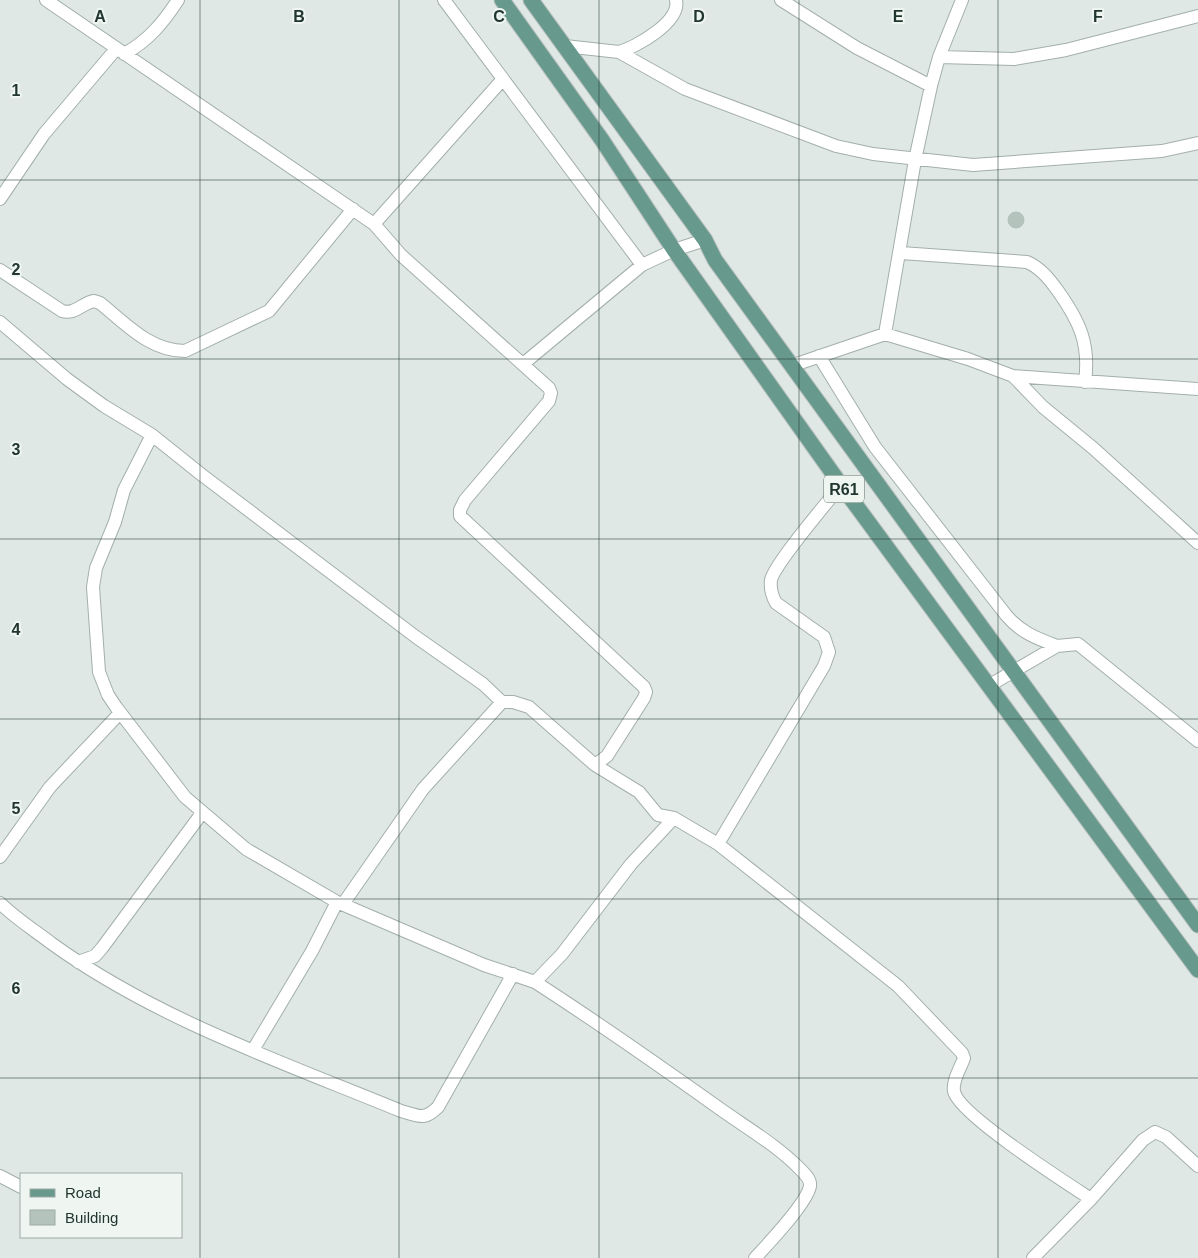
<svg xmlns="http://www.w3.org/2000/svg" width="1198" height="1258" font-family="Helvetica,sans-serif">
  <rect width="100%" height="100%" fill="#dfe8e4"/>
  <path fill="#b5c3bd" stroke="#b2c1bb" d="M1008 220a8 8 0 1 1 16 0a8 8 0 1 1-16 0Z"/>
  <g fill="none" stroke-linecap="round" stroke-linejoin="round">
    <defs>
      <path id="street" d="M46,0L374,224L401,255L549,388L551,393L549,401L465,500L460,510V516L644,687L646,692L644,698L607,756L595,765
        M444,0L642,265
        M781,0L857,48L931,86
        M565,46L619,52L685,89L836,146L873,154L973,165L1162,151L1198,143
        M619,52C636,47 681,22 676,0
        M124,54C148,41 163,23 178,0
        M939,57L1014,59L1066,50L1198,16
        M0,199L44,134L116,49
        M374,224L503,79
        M901,253L1027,262C1041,268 1050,280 1058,291C1080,322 1090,344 1085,382
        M0,270L62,311C75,315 82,303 94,301L100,303C126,324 150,351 185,351L269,311L353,209
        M0,322L67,379L104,406L152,435L202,475L416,637L483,684L502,702H513L529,707L595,765L639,792L658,815L674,818L718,844L898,986L962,1053L964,1058C961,1067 952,1081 954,1091C957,1113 1068,1184 1091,1199
        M885,334L915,160L931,86L939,57L962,0
        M819,356L875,447L1006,615C1020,632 1036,638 1057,646
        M523,364L642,265L674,250L705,240
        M791,366L885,334L968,359L1013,376L1043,407L1093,448L1198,543
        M1013,376L1198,389
        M152,435L124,490L115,522L96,568L93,587L99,672L108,695L116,707L185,797L246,849L337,902L484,965L535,982L562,954L631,864L674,818
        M990,685L1057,646L1078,644L1198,741
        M718,844L824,666L829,652L824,637L776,603C772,596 770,588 771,580C775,563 827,503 841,485
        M0,857L50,787L120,713
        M0,903C15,918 34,930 51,943C156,1019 282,1062 401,1111C419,1116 424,1121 438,1107L513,974
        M343,904L423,789L502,702
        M78,962L95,956L102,948L202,813
        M535,982C597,1022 657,1064 716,1106C745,1127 777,1145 801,1170C805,1174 811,1180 810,1186C807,1203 768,1244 755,1258
        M253,1050L312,951L337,902
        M0,1176L21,1187
        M1033,1258L1091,1199L1143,1140L1155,1132L1166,1137L1198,1166"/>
      <path id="primary" d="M502,0L602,140L674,250L841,485L1198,970
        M531,0L705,240L715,260L1198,925"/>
    </defs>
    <use href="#street" stroke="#a3afab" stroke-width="14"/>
    <use href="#primary" stroke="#bdc3c1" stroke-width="17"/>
    <use href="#street" stroke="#fff" stroke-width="12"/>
    <use href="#primary" stroke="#68998d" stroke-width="15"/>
  </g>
  <path fill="none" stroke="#223631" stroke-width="1" stroke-opacity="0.55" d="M200,0V1258M399,0V1258M599,0V1258M799,0V1258M998,0V1258M0,180H1198M0,359H1198M0,539H1198M0,719H1198M0,899H1198M0,1078H1198"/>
  <g text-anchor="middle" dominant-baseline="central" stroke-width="4" stroke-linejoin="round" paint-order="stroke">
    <rect fill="#eff6f2" stroke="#60706b" stroke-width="1" x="824" y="475.5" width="40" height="27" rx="4"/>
    <g font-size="16" font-weight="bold" fill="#223631">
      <text x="844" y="489">R61</text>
    </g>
  </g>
  <g font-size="16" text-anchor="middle" font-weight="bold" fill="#223631" stroke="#eff6f2" stroke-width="4" stroke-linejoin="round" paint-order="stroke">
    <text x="100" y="22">A</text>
    <text x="299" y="22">B</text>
    <text x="499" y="22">C</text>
    <text x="699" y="22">D</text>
    <text x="898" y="22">E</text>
    <text x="1098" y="22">F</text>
    <text x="16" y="96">1</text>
    <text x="16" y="275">2</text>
    <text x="16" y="455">3</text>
    <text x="16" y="635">4</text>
    <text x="16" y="814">5</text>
    <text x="16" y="994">6</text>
  </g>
  <rect x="20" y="1173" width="162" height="65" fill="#eff6f2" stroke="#9da9a5"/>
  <rect x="30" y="1189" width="25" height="8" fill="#68998d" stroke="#9da9a5"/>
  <text x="65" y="1198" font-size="15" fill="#223631">Road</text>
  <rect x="30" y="1210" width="25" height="15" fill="#b5c3bd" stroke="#9da9a5"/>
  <text x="65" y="1223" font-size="15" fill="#223631">Building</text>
</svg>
